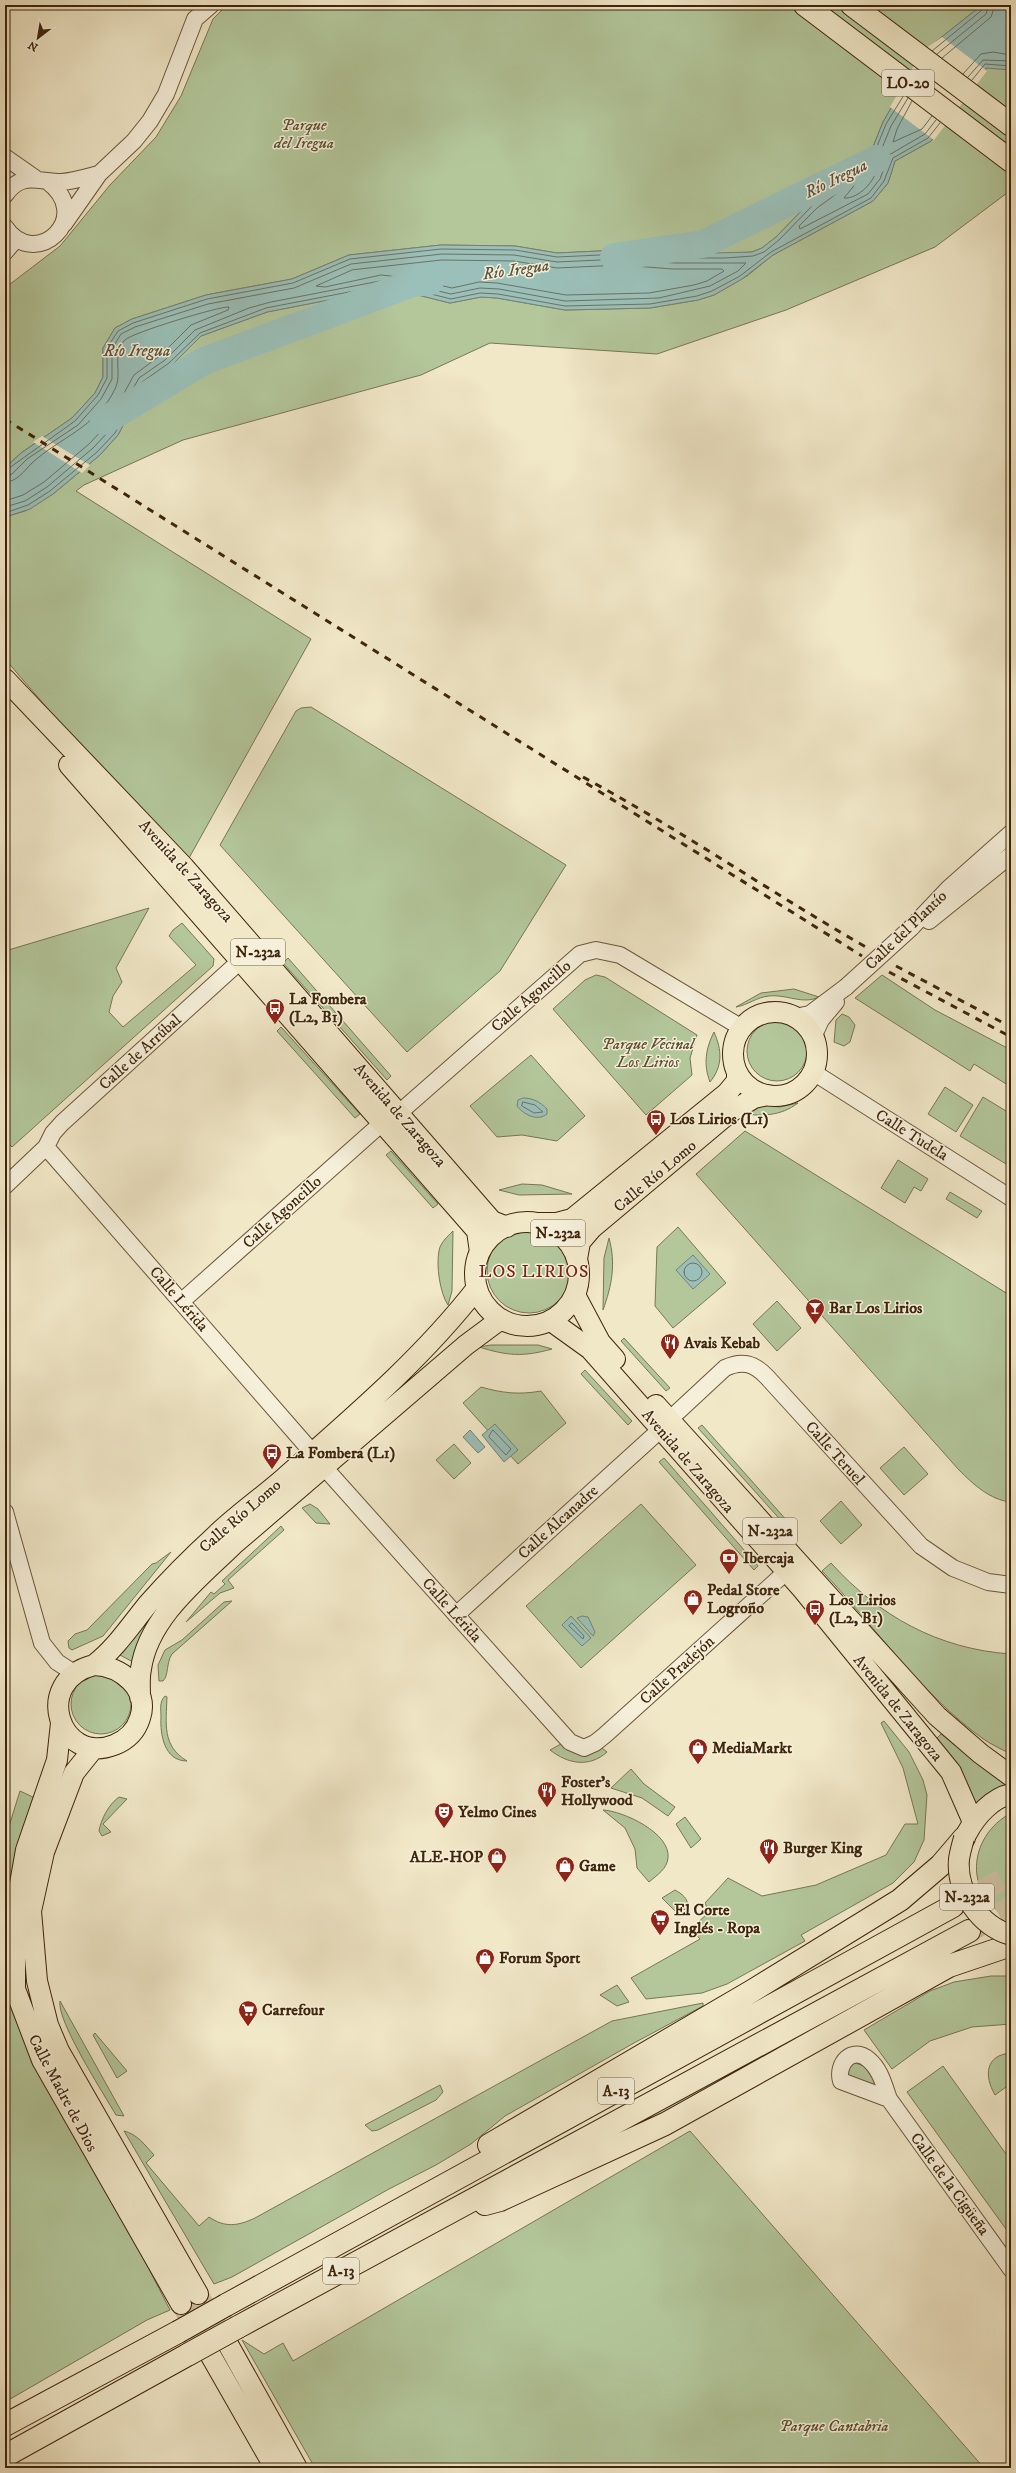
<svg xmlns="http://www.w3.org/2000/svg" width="1016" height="2473" font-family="'IM FELL DW Pica',serif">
  <rect width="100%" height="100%" fill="#f1e8c8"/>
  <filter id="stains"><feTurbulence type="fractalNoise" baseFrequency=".005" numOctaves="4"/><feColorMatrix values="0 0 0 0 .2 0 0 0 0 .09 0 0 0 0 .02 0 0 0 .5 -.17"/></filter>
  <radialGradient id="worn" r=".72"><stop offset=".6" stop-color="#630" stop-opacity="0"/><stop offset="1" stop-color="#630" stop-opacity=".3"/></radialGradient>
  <path fill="#b3c79b" stroke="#797653" d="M227,5H982L924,51L883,122L873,147L834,185L810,202L776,237L762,248L752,252L725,254H674L621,250L557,253L515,246L441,245L349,255L292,279L206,295L132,319L115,328L103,348V377L95,393L72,418L21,453L5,468V288L60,246L110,185L156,137L181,96L213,19Z
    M992,67L1011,70V190L935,247L786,310L657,354L490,343L421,375L183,440L84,485L76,491L311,639L184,867L5,659V517L25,511L53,494L100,455L118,435L145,384L171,366L201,336L267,312L380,290L406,292L450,303L481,297L497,298L565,310L650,308L698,300L714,295L747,276L773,255L873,201L888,183L895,161L931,141L986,68Z
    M311,707L566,865L500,971L407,1052L220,845L296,711L301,708Z
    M149,908L116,968L122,982L113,996L109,1012L123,1027L196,965L169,936L173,930L182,923L214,959L213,966L12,1147L5,1140V951Z
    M288,958L391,1076L387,1080L283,963Z
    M596,975L605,977L697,1035L690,1058L692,1075L646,1115L553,1009L585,980Z
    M882,975L935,1010L1011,1050V1087L974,1064L970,1071L855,998Z
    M794,989L819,997C802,1005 787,994 769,996C757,997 748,1005 736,1007L761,993Z
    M842,1014L849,1017L855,1025L850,1042L844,1046L834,1042L836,1020Z
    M747 1051a30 30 0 1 1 60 0a30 30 0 1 1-60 0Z
    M281,1027L360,1114L355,1118L277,1031Z
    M714,1032C722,1050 723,1066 710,1082C703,1064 706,1048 714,1032Z
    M531,1055L585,1116L557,1141L522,1135L497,1137L470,1106Z
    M945,1087L973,1105L956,1132L928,1114Z
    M983,1097L1011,1114V1167L960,1136Z
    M798,1103C781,1116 761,1117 740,1113L758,1105L780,1107Z
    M745,1131L1011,1296V1502C990,1500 973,1484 959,1470L696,1174Z
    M391,1151L438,1204L433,1208L386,1155Z
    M898,1160L928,1179L921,1191L914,1187L905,1203L881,1188Z
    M522,1184L542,1185L572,1194L519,1195L499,1190Z
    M950,1192L982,1211L977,1218L946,1199Z
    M678,1227L726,1283L673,1328L655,1306L657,1247Z
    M487 1271a42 42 0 1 1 84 0a42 42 0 1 1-84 0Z
    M453,1231L452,1291L448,1305C440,1293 436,1266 439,1251C440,1243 447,1237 453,1231Z
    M609,1238C616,1264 612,1285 603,1310L604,1258Z
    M777,1301L801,1328L777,1351L753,1324Z
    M624,1338L670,1388L666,1391L621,1341Z
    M491,1345H538L552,1349C523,1357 508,1356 479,1347Z
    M585,1370L632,1421L628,1425L581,1374Z
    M481,1387C502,1393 519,1395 541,1391L566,1423L518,1464L463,1403Z
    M702,1425L797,1532L794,1535L698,1428Z
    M454,1444L471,1463L454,1479L436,1460Z
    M904,1447L928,1474L904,1495L880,1468Z
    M664,1458L758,1566L754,1570L659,1462Z
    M841,1501L862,1525L841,1544L820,1521Z
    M310,1504L318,1509L330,1524L316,1523L302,1508Z
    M641,1504L696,1565L581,1668L526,1606Z
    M281,1526L284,1530L228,1580L234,1588L220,1593L186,1622L211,1592L214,1594L225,1584L222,1581Z
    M171,1552L103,1636L72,1650L69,1648L68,1641L75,1634L87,1630L152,1564L156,1563Z
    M831,1563C879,1616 938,1649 1011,1654V1754C1001,1749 990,1744 982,1738C923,1696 873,1624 822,1571Z
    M232,1601L172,1654C166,1663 169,1675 163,1681H159L158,1665L165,1650L182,1640L224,1602Z
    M150,1619L152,1622L133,1662L120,1655Z
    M71 1704a30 30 0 1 1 60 0a30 30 0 1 1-60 0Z
    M165,1696L167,1697C166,1724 162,1746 187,1761C164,1761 160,1734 161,1717C161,1710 159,1702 165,1696Z
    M884,1721L909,1752L923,1780L927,1795L924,1840L914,1862L893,1883L801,1935L805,1941L727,1984L702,1993L646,1999L631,1978L700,1939L691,1929L709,1912L705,1903L728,1878L762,1896L816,1885L886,1855L905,1824H918L903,1768L881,1723Z
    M941,1734L1005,1785L975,1804L956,1764L937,1738Z
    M561,1744C573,1755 588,1756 602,1748L607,1752C589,1768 568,1764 550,1750Z
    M631,1769L644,1784L675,1807L668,1816L642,1798L611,1788Z
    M20,1791L35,1798L11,2000L170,2310L147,2320L5,2402V1839Z
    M119,1797L127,1799L103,1824L111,1832L102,1836L99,1831C101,1819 109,1804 119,1797Z
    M603,1810C623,1811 671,1833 668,1858C667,1869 657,1875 649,1882L637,1868L635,1849L625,1828Z
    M1011,1813V1919C963,1896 967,1837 1011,1813Z
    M685,1817L701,1839L691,1848L676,1824Z
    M675,1890C682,1894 688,1898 688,1907L678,1914L662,1898Z
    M991,1976H1011V2024L972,2027L930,2041L892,2069L864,2030L930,1991L954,1982Z
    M617,1985L629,2002L617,2006L600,1995Z
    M60,2001L124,2116L116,2115C105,2096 56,2020 60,2001Z
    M703,2003V2006L634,2043L505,2116L471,2144L436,2165L389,2189L232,2277L214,2284L124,2131C137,2134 145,2145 154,2155L146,2163L199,2226L209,2217C225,2228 238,2226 255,2218L612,2021Z
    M95,2033L127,2071L117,2078L93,2035Z
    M1011,2053V2095L1006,2087L995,2095C984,2076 985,2055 1011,2053Z
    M855,2063L864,2066L878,2086L856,2082L847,2074L851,2066Z
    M943,2066L1011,2161V2236L907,2092Z
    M440,2085L443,2092L436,2100L378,2130L372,2131L365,2125Z
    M690,2131L984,2468H315L242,2340L264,2354L283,2343L293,2361Z"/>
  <path fill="#9bc0b9" stroke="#768273" d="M982,5H1011V70L986,68L931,141L895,161L888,183L873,201L773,255L742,279L714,295L698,300L650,308L565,310L497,298L481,297L450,303L406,292L380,290L267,312L201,336L171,366L145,384L118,435L100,455L53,494L30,509L5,517V468L21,453L72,418L95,393L103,377V348L115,328L132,319L206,295L292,279L349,255L441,245L515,246L557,253L621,250L674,254L752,252L762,248L776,237L810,202L834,185L873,147L883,122L924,51Z
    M523,1098C533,1098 540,1102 547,1109V1114C537,1122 523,1114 517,1106L518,1100Z
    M693,1255L710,1274L693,1289L676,1270Z
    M495,1424L518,1450L504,1462L482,1435Z
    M470,1430L485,1447L478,1453L463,1437Z
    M571,1616L591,1638L582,1646L562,1625Z
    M582,1616L588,1617L595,1632L593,1636L577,1618Z"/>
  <path fill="#f1e8c8" d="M942,37L987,71L934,140L890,107L923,50Z
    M42,436L71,454L90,465L82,473L33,442Z"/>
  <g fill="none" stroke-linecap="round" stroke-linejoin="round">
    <path stroke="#6d7262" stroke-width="1" d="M932,51L982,10L984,5
      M937,54L986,14L989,5
      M942,58L991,17L995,5
      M963,74L981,54L993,52L1011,55
      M968,77L983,60L1011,61
      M972,80L985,64L1011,66
      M908,98L891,126L880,153L839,192L817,208L799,226L800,229L868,194L880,179L889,155L925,134L936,120
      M912,101L897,129L893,142L922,129L932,116
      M875,166L877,168C875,181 859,199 844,198L857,182Z
      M442,260L514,261L557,268L621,265L673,269H722L724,271L707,281L694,285L649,293L566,295L497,283L479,282L452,288L409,278L381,275L325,287L316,286L352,270Z
      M5,471L75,421L98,395L107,378V348L118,331L133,323L207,299L293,283L350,259L441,249L515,250L557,257L621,254L674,258H725L753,256L764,252L779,240L813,205L836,188L876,149L886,124L904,95
      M5,476L12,474L27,459L78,425L101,399L112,379V349L121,334L135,327L208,304L294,288L351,264L442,254L514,255L557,262L621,259L674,263H746L738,271L710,286L659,298L565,301L499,289L480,288L451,294L408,284L380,281L271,302L249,308L195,330L165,360L139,378L110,430L93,448L47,487L25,501L5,507
      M5,482C17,482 24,471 32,463C59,438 97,427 115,389C123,373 111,354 125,340C131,333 220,306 229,307L228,310L191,325L161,355L134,375L106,426L89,444L44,482L23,495L5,501
      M5,513L28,505L50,491L97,452L115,433L142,382L169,363L200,333L266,308L380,286L407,288L451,299L480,293L498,294L565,306L650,304L697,296L712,291L740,276L771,252L871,198L884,181L893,158L928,138L940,123
      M523,1102L535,1105L543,1112L534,1113L522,1106Z
      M684 1272a9 9 0 1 1 18 0a9 9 0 1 1-18 0Z
      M493,1430L511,1449L506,1455L489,1437Z
      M572,1623L584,1636L583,1639L569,1626Z"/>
    <path stroke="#9bc0b9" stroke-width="28" d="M614,257L703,244L877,159
      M104,421L204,361L413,283L430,281"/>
    <path stroke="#cdc1a2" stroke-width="20" stroke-dasharray="20 10" stroke-linecap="butt" d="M198,2294L229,2346
      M181,2304L211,2356"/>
    <path stroke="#cdc1a2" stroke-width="22" stroke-dasharray="22 11" stroke-linecap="butt" d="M953,1906L1011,1875
      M970,1931L1011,1907"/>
    <defs>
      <path id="minor" d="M5,157L35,178
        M5,195C22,171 37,182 62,182C74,181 87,177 99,174
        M64,224L99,174L134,141L150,121L166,94L195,19L211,5
        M5,227C35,272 96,217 47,181
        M5,252L16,239
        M929,921L1011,855
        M911,928L949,888L1011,833
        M794,1017L810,1014L846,987
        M813,1037L821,1020L836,1002
        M813,1072L1011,1198
        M399,1113L580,954L596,950L620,955L742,1028
        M46,1147L312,1452
        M5,1186L46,1147L53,1133L62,1123L239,962
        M182,1301L382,1123
        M669,1420L725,1368C742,1360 754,1363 767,1377L921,1546L953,1568L988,1582L1011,1585
        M324,1467L570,1742L584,1748L595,1743L605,1735L786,1572
        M5,1512L42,1643L57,1662L74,1673
        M456,1615L660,1430
        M889,2099L841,2081C836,2064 852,2045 869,2060C880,2069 884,2085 889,2099L1011,2269"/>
      <path id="major" d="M5,679L184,867L492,1221L507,1227
        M69,765L477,1231L480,1252
        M733 1054a42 42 0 1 1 84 0a42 42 0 1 1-84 0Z
        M475 1274a52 52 0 1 1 104 0a52 52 0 1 1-104 0Z
        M539,1223H557L572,1219L727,1093L737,1081V1072
        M577,1259L580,1242L592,1228L729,1113L754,1098L768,1095
        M575,1295L600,1342L615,1359
        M551,1321L590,1349L803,1590L951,1772L973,1822
        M656,1405L937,1716L981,1754L1011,1776
        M94,1665C116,1648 130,1626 148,1604C169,1580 192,1557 216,1535C237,1515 261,1498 283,1479C351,1419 421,1360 477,1288
        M94,1665C121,1666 150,1689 140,1718C136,1731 127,1740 114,1745C60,1766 31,1681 94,1665Z
        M140,1697C140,1688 139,1678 141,1669C148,1618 198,1579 233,1545L466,1345L501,1319
        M61,1723L57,1760L26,1850L15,1912V1989L42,2060L181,2304
        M94,1748L74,1773L44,1852L31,1911L37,1981L48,2025L59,2051L198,2294
        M967,1833C976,1816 992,1798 1011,1794
        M229,2346L297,2468
        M211,2356L275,2468"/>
      <path id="highway" d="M805,5L1011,161
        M852,5L1011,125
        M489,2145L752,1991L900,1900L941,1865L964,1838
        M485,2204L500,2200L665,2124L949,1966L1011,1945
        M226,2305L953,1906
        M238,2327L969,1931
        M5,2425L178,2332
        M5,2456L189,2354"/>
    </defs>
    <use href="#minor" stroke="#6c563a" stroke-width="18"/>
    <use href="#major" stroke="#3f250b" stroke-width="22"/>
    <use href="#highway" stroke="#3f250b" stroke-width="24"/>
    <use href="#minor" stroke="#f6f0db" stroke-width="16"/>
    <use href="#major" stroke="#f1e8c8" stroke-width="20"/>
    <use href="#highway" stroke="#f1e8c8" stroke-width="22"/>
    <path stroke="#3f250b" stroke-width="3" stroke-dasharray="7 7" stroke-linecap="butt" d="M5,419L862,956
      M583,777C681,830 773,894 871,950
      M896,966L1011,1027
      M889,972L1011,1037"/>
    <defs>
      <path id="minor-bridge" d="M846,987L911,928"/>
      <path id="major-bridge" d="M964,1838C962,1845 960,1852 959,1859C956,1892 980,1926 1011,1935"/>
      <path id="highway-bridge" d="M178,2332L226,2305
        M189,2354L238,2327"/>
    </defs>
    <use href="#minor-bridge" stroke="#6c563a" stroke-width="18" stroke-linecap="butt"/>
    <use href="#major-bridge" stroke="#3f250b" stroke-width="22" stroke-linecap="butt"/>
    <use href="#highway-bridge" stroke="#3f250b" stroke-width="24" stroke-linecap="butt"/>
    <use href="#minor-bridge" stroke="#f6f0db" stroke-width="16"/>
    <use href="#major-bridge" stroke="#f1e8c8" stroke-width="20"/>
    <use href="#highway-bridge" stroke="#f1e8c8" stroke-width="22"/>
  </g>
  <defs>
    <symbol id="bus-pin" viewBox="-11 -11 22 30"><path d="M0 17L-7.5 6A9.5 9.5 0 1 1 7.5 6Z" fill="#8f2418" stroke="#f6f0db"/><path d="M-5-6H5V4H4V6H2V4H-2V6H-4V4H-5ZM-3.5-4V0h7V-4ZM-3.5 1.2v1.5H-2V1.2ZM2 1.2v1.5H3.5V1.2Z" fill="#fff"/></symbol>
    <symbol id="bar-pin" viewBox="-11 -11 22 30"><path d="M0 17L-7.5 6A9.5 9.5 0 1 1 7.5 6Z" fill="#8f2418" stroke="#f6f0db"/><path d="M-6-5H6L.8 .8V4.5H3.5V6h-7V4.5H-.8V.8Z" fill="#fff"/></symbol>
    <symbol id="restaurant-pin" viewBox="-11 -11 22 30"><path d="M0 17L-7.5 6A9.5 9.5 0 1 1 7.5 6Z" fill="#8f2418" stroke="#f6f0db"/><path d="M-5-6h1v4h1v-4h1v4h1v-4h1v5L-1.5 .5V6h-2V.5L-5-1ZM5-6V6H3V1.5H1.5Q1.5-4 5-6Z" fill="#fff"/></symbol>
    <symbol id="bank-pin" viewBox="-11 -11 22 30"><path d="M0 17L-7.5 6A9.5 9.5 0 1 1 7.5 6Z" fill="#8f2418" stroke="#f6f0db"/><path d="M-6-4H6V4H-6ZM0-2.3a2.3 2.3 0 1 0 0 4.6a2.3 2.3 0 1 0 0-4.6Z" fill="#fff"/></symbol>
    <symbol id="shop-pin" viewBox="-11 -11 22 30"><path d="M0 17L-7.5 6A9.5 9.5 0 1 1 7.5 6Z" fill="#8f2418" stroke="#f6f0db"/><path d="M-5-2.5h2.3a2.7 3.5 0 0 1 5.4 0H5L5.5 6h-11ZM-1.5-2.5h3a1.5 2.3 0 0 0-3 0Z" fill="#fff"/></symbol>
    <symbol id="theatre-pin" viewBox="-11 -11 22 30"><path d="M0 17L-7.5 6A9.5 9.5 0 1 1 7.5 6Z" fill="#8f2418" stroke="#f6f0db"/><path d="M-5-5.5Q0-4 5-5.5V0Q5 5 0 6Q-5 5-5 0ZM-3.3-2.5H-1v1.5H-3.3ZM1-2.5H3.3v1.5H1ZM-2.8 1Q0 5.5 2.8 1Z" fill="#fff"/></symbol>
    <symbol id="supermarket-pin" viewBox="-11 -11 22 30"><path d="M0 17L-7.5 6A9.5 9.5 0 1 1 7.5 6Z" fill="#8f2418" stroke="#f6f0db"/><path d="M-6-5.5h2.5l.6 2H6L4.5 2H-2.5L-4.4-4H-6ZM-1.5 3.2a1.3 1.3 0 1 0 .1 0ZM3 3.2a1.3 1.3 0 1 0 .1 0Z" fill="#fff"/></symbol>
  </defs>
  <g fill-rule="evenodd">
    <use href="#bus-pin" x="264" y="997" width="22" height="30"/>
    <use href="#bus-pin" x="645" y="1108" width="22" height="30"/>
    <use href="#bar-pin" x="804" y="1297" width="22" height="30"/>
    <use href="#restaurant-pin" x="659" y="1332" width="22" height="30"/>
    <use href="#bus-pin" x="261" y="1442" width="22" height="30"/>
    <use href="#bank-pin" x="718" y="1547" width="22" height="30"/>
    <use href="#shop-pin" x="682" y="1588" width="22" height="30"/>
    <use href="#bus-pin" x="804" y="1598" width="22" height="30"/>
    <use href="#shop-pin" x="687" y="1737" width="22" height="30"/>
    <use href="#restaurant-pin" x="536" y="1780" width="22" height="30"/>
    <use href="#theatre-pin" x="433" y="1801" width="22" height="30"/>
    <use href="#restaurant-pin" x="758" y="1837" width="22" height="30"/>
    <use href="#shop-pin" x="486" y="1846" width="22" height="30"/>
    <use href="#shop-pin" x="554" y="1855" width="22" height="30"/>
    <use href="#supermarket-pin" x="649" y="1908" width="22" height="30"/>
    <use href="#shop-pin" x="474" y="1947" width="22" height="30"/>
    <use href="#supermarket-pin" x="237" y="1999" width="22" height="30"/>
  </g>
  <g text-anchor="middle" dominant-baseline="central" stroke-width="3" stroke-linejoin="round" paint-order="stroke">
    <g fill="#f6f0db" stroke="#766249" stroke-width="1">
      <rect x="882" y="70" width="52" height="26" rx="3"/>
      <rect x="231" y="939" width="54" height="26" rx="3"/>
      <rect x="531" y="1220" width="54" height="26" rx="3"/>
      <rect x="743" y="1518" width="54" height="26" rx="3"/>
      <rect x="940" y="1884" width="54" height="26" rx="3"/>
      <rect x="598" y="2078" width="36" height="26" rx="3"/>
      <rect x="323" y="2258" width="36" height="26" rx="3"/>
    </g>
    <g font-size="15" font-weight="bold" fill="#3f250b">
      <text x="908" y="83">LO-20</text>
      <text x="258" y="952">N-232a</text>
      <text x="558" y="1233">N-232a</text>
      <text x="770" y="1531">N-232a</text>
      <text x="967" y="1897">N-232a</text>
      <text x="616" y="2091">A-13</text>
      <text x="341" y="2271">A-13</text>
    </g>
    <g font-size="16" font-style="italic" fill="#5c4e2f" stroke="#f6f0db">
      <text x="304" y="125">Parque<tspan x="304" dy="18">del Iregua</tspan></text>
      <text x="648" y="1044">Parque Vecinal<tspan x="648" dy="18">Los Lirios</tspan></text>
      <text x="834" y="2426">Parque Cantabria</text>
    </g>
    <g font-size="16" fill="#3f250b" stroke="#f6f0db">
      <text transform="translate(186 871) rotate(48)">Avenida de Zaragoza</text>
      <text transform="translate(906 930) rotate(-44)">Calle del Plantío</text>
      <text transform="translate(531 996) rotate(-41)">Calle Agoncillo</text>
      <text transform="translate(140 1052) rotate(-42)">Calle de Arrúbal</text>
      <text transform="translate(400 1115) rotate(49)">Avenida de Zaragoza</text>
      <text transform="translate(912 1135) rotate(32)">Calle Tudela</text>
      <text transform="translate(655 1176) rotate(-40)">Calle Río Lomo</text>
      <text transform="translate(282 1212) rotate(-42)">Calle Agoncillo</text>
      <text transform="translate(179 1299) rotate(49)">Calle Lérida</text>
      <text transform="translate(835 1453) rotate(48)">Calle Teruel</text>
      <text transform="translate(688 1461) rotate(49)">Avenida de Zaragoza</text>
      <text transform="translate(240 1516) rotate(-41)">Calle Río Lomo</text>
      <text transform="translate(558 1522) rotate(-42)">Calle Alcanadre</text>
      <text transform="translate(452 1610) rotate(48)">Calle Lérida</text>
      <text transform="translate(677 1670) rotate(-42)">Calle Pradejón</text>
      <text transform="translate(898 1708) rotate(51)">Avenida de Zaragoza</text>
      <text transform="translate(63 2093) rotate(62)">Calle Madre de Dios</text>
      <text transform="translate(950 2184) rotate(54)">Calle de la Cigüeña</text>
    </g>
    <g font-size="16" font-weight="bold" fill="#3f250b" stroke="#f6f0db" text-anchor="start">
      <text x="289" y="999">La Fombera<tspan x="289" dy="18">(L2, B1)</tspan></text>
      <text x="670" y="1119">Los Lirios (L1)</text>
      <text x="829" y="1308">Bar Los Lirios</text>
      <text x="684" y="1343">Avais Kebab</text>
      <text x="286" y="1453">La Fombera (L1)</text>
      <text x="743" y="1558">Ibercaja</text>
      <text x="707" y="1590">Pedal Store<tspan x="707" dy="18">Logroño</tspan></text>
      <text x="829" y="1600">Los Lirios<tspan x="829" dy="18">(L2, B1)</tspan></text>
      <text x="712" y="1748">MediaMarkt</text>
      <text x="561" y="1782">Foster's<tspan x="561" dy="18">Hollywood</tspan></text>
      <text x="458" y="1812">Yelmo Cines</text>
      <text x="783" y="1848">Burger King</text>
      <text x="483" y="1857" text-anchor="end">ALE-HOP</text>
      <text x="579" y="1866">Game</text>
      <text x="674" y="1910">El Corte<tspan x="674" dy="18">Inglés - Ropa</tspan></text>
      <text x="499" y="1958">Forum Sport</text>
      <text x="262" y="2010">Carrefour</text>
    </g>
    <g font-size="17" font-style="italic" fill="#5b543f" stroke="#f6f0db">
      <text transform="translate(836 179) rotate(-26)">Río Iregua</text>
      <text transform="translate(516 270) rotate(-8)">Río Iregua</text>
      <text x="137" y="351">Río Iregua</text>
    </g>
    <g font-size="18" letter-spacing="1" fill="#7a1f14" stroke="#f6f0db">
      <text x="534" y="1272">LOS LIRIOS</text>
    </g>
  </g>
  <rect width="1016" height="2473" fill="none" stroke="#f1e8c8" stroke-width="20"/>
  <rect x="6" y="6" width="1004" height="2461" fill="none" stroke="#3f250b" stroke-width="2"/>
  <rect x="10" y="10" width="996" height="2453" fill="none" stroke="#3f250b"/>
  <g transform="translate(38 38) rotate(211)" stroke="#f6f0db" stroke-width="3" paint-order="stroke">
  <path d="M0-3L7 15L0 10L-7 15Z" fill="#3f250b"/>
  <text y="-6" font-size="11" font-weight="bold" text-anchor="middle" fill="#3f250b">N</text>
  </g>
  <rect width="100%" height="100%" filter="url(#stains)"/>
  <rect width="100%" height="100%" fill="url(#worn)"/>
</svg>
